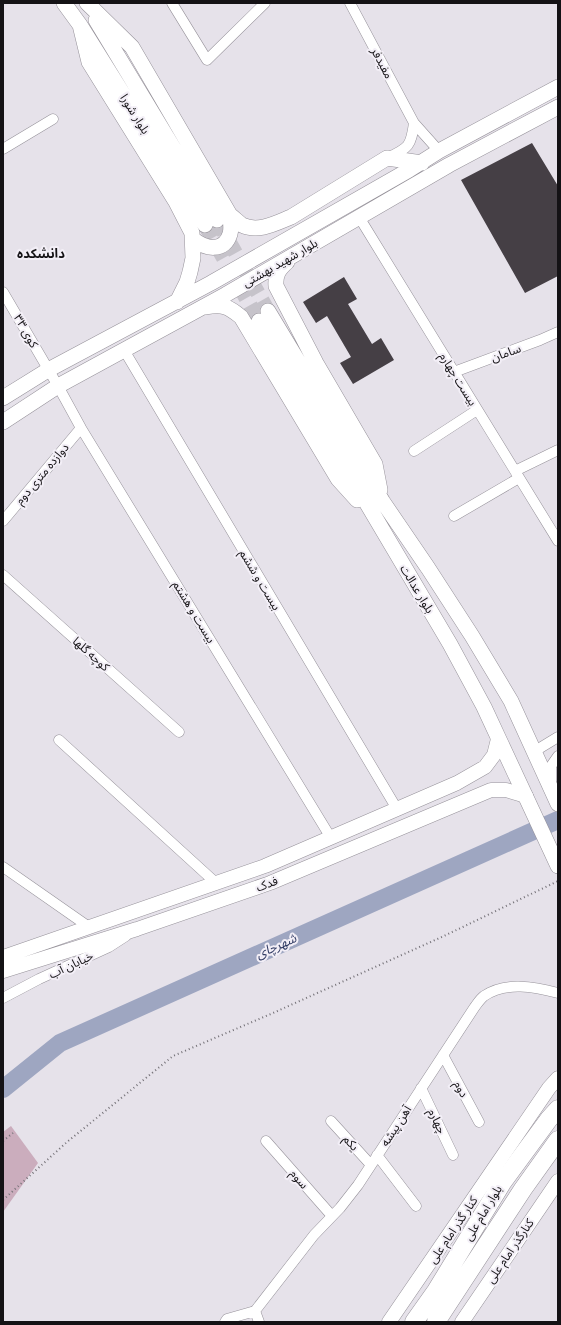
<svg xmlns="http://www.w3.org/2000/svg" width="561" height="1325" font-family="'Archivo Narrow','Noto Sans Arabic',sans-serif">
  <rect width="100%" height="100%" fill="#e6e2ea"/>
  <path fill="#cbadbd" d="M11,1126L38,1163L3,1212V1132Z"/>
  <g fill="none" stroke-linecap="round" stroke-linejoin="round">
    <path stroke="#9ea6c1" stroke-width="18" d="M3,1089L60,1043L558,820"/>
  </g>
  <path fill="#453f45" d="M532,143L558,186V276L525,293L461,180Z
    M344,277L357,299L348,304L372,344L381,338L394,360L353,384L340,363L351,357L327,316L316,323L303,302Z"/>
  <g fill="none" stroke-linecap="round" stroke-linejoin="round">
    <path stroke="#c6c3ca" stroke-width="15" stroke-dasharray="15 8" stroke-linecap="butt" d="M217,220L268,311
      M205,225L259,321"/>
    <defs>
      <path id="street" d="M172,3L207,60L265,3
        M350,3L414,123L439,151
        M3,149L53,119
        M387,158C409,148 411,146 414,123
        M359,217L558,541
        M3,292L58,386L81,428L331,838
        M124,350L397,809
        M454,372L540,340L558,332
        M414,451L477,410
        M515,471L558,450
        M454,516L519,478
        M3,521L81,428
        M3,575L179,732
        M59,740L216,883
        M535,751L558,737
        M551,783V766L558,756
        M3,867L89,927
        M3,998L39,979L109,947L126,936
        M443,1055L479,1122
        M421,1088L453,1155
        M331,1121L371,1165
        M266,1141L332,1216
        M377,1155L416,1206
        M255,1311L259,1322
        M225,1322L227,1319L255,1311L314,1235L340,1208L358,1185L474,1008C477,1004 480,999 484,996C506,981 535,987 558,993"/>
      <path id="secondary" d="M3,957L265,866L397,809L457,783L485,767L494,755L498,739
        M3,971L137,929L270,883L491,790H506L526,796
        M389,1322L549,1088L558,1078
        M462,1322L558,1181"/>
      <path id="primary" d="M64,3L80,25L205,225
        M87,3L132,47L230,215C234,218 238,222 242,225C258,233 276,223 291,217L387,158L422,163
        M96,20L217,220
        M80,25L89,62L176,202L192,233L193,258L190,272L187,282L177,302
        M193,239C205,249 224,253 230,234C232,228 230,221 230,215
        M287,262C279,269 275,275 276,286L316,363L375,464L380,490
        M206,307C222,304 228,306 241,317L338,479L357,500
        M268,311L383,502L428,568L472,636L511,701L558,804
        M259,321L450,644L484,707L558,866
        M3,398L48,370L211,283L409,170L439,151L558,87
        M3,422L58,386L225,295L449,165L558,107"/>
      <path id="highway" d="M414,1322L436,1291L502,1183L549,1119L558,1109
        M436,1322L523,1189L558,1140"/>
    </defs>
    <use href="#street" stroke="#96929a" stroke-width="11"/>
    <use href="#secondary" stroke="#96929a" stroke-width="15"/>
    <use href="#primary" stroke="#96929a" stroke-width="16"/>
    <use href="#highway" stroke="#96929a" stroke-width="19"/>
    <path stroke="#747177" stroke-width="2" stroke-dasharray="1 3" stroke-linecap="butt" d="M3,1141L13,1133
      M3,1200L67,1142L173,1056L273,1013L444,936L558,881"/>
    <use href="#street" stroke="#fff" stroke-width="10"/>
    <use href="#secondary" stroke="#fff" stroke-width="14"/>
    <use href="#primary" stroke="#fff" stroke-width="15"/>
    <use href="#highway" stroke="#fff" stroke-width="18"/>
  </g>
  <g text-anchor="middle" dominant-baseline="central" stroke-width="4" stroke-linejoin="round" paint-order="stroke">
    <g font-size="12" fill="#141215" stroke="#f3eff7">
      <text transform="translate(382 63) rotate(62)">مفیدفر</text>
      <text transform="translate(135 114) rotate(58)">بلوار شورا</text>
      <text transform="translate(280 263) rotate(-30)">بلوار شهید بهشتی</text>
      <text transform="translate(26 331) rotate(60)">کوی ۳۳</text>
      <text transform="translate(506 353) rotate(-20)">سامان</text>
      <text transform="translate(458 379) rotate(58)">بیست چهارم</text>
      <text transform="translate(42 474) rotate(-50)">دوازده متری دوم</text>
      <text transform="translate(260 580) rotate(59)">بیست و ششم</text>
      <text transform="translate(417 589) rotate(59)">بلوار عدالت</text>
      <text transform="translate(194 612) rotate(59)">بیست و هشتم</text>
      <text transform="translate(91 654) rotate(42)">کوچه گلها</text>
      <text transform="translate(267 884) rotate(-21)">فدک</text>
      <text transform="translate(71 965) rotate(-25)">خیابان آب</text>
      <text transform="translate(461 1089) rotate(62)">دوم</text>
      <text transform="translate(437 1121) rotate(64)">چهارم</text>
      <text transform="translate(396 1126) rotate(-57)">آهن پیشه</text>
      <text transform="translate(351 1143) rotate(48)">یکم</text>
      <text transform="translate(299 1179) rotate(49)">سوم</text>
      <text transform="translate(483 1213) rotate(-59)">بلوار امام علی</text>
      <text transform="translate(453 1230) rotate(-56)">کنار گذر امام علی</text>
      <text transform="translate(510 1251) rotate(-56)">کنارگذر امام علی</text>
    </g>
    <g font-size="13" font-weight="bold" fill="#141215" stroke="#f3eff7">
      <text x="41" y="253">دانشکده</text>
    </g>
    <g font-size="13" font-style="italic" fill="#323c64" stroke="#f3eff7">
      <text transform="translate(276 946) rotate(-24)">شهرچای</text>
    </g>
  </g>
  <rect width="561" height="1325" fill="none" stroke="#141215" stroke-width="8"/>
</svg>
